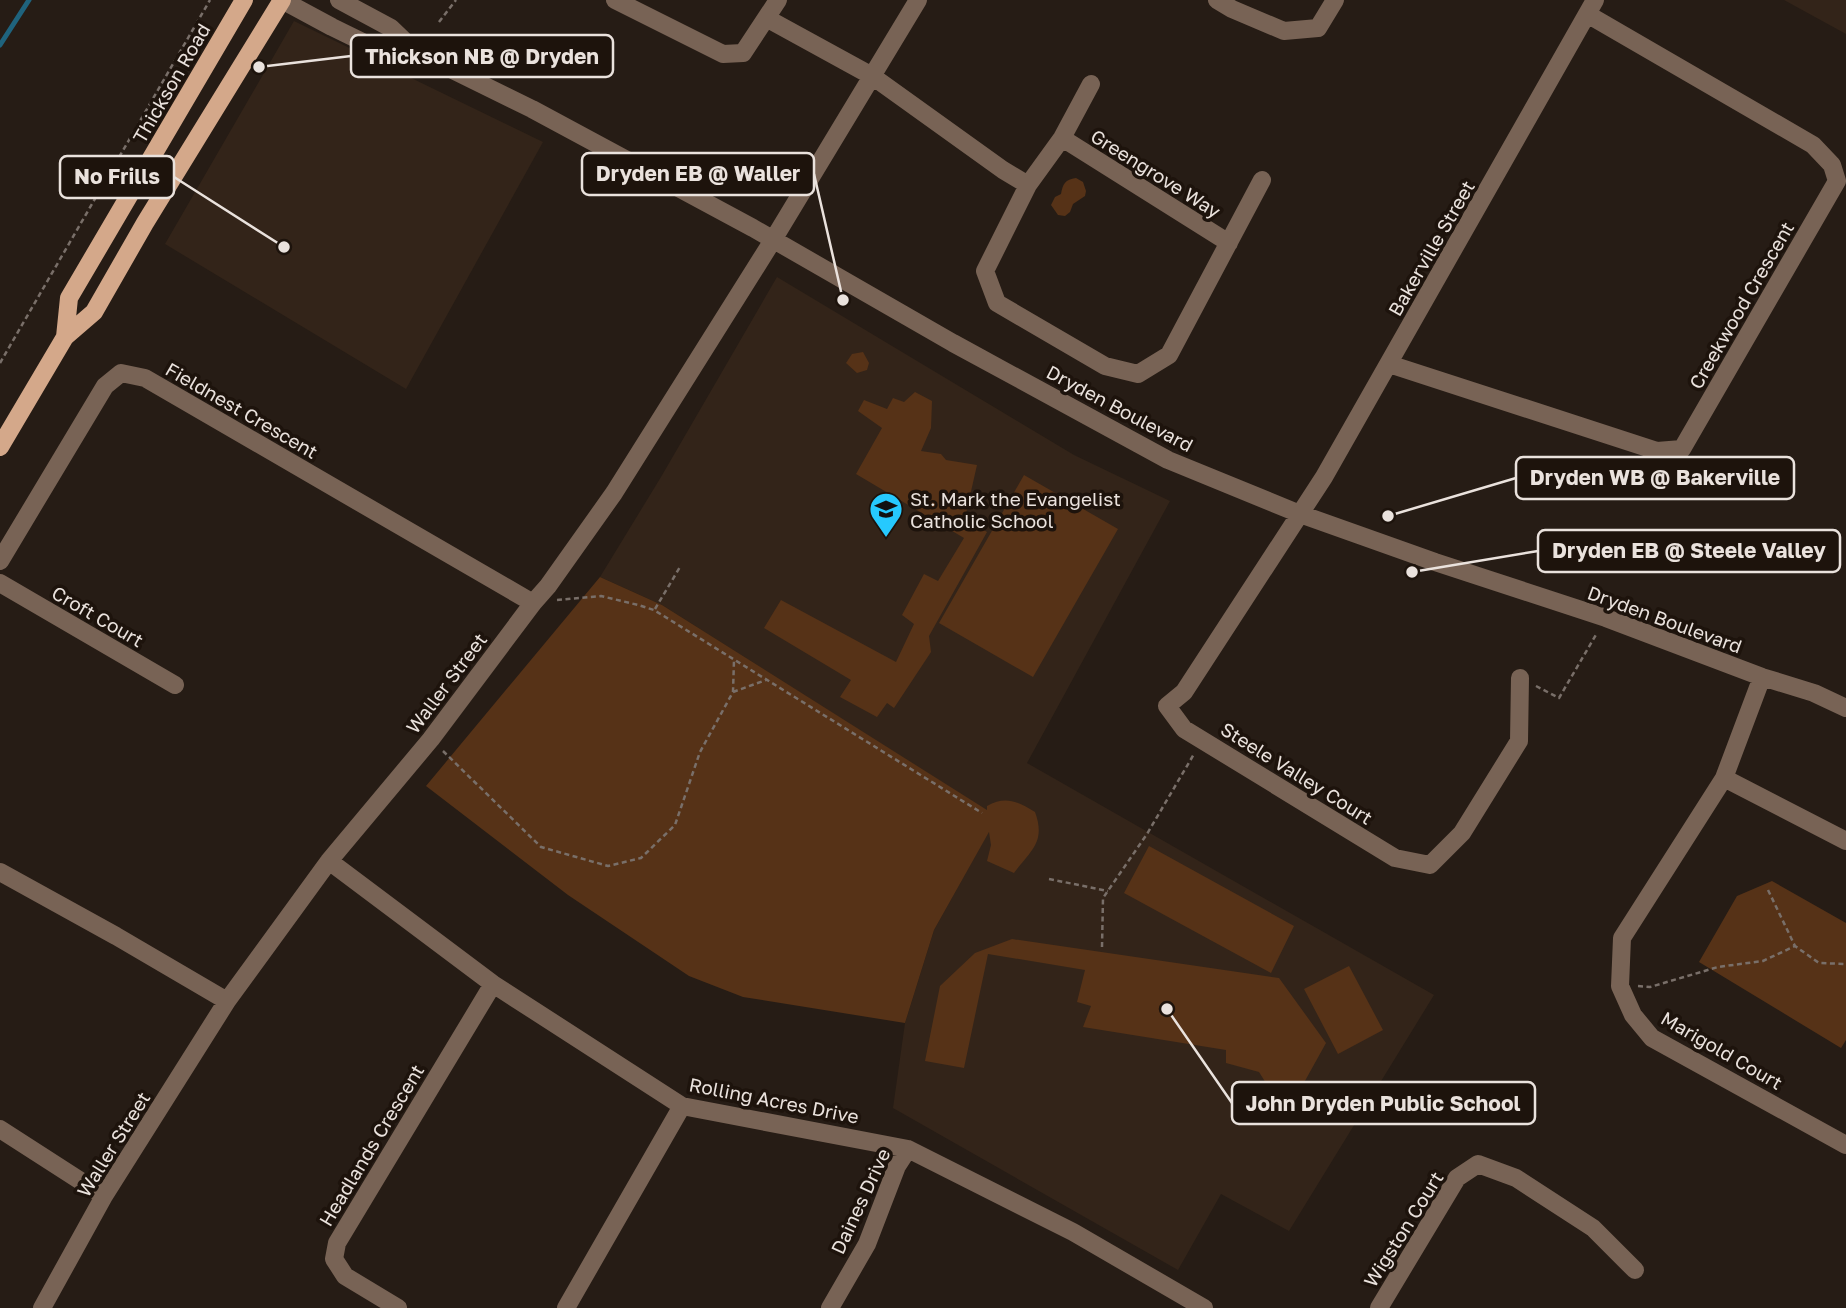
<svg xmlns="http://www.w3.org/2000/svg" width="1846" height="1308" font-family="'Golos Text',sans-serif">
  <rect width="100%" height="100%" fill="#261c15"/>
  <path fill="#332419" d="M1784,0H1846V34Z
    M294,21L543,142L406,389L165,244Z
    M777,277L1074,455L1170,501L1027,763L1434,995L1289,1231L1221,1194L1178,1270L893,1108L905,1023L934,930L997,817L662,605L600,577L661,477Z"/>
  <path fill="#563217" d="M1076,178L1083,182L1086,191L1085,196L1073,204L1070,212L1065,216L1058,215L1051,205L1055,197L1061,194C1063,183 1065,180 1076,178Z
    M863,352L869,363L867,370L857,373L846,363L852,354Z
    M915,392L932,401L931,428L921,451L941,454L946,460L977,465L965,518L987,532L929,636L931,652L894,708L887,703L877,717L840,697L851,680L764,628L781,600L896,662L914,624L902,615L924,574L938,581L964,538L856,474L882,428L858,411L864,400L887,409L893,398L904,402Z
    M1024,475L1118,529L1033,677L939,623Z
    M600,577L662,605L987,810V806C1006,795 1018,802 1035,812C1046,842 1031,850 1014,873L987,861L991,845L989,832L934,930L905,1023L743,997L689,976L568,895L426,786Z
    M1149,846L1294,926L1271,973L1124,893Z
    M1772,881L1846,923V1040L1841,1048L1699,962L1737,896Z
    M1012,939L1279,978L1326,1043L1286,1115L1259,1072L1226,1063V1050L1083,1027L1091,1006L1077,1002L1085,970L988,954L964,1068L925,1061L940,986L975,953Z
    M1349,966L1383,1030L1338,1054L1304,989Z"/>
  <g fill="none" stroke-linecap="round" stroke-linejoin="round">
    <path stroke="#1f637d" stroke-width="5" d="M0,45L29,0"/>
    <path stroke="#796f69" stroke-width="2.5" stroke-dasharray="5 3.5" stroke-linecap="butt" d="M439,22L456,0
      M0,363L210,0
      M557,600L601,596L638,605L654,610L982,813
      M655,609L680,567
      M1536,686L1559,698L1597,633
      M733,692L766,680
      M443,751L541,847L608,866L641,858L675,825L700,752L733,692L734,660
      M1049,879L1108,891
      M1768,890L1795,946
      M1102,947L1103,898L1147,834L1194,754
      M1638,986L1650,987L1718,967L1763,961L1795,946L1819,963L1846,964"/>
    <path stroke="#786355" stroke-width="18" d="M282,0L332,27L379,50L416,52
      M339,0L391,28L416,52L532,109L753,228L953,343L1168,460L1300,514L1435,562L1606,618L1762,677L1814,693L1846,708
      M615,0L723,54L743,53L778,0
      M1217,0L1232,9L1284,31L1318,28L1335,0
      M766,18L872,76L1003,170L1028,185
      M1091,84L1062,138L1028,185L985,271L997,303L1105,366L1138,374L1169,355L1262,180
      M1062,138L1229,243
      M1389,364L1657,451L1682,449L1837,181L1832,165L1813,145L1587,14
      M0,561L105,386L121,373L145,378L533,603
      M0,583L175,685
      M1762,677L1724,778L1622,938L1620,986L1633,1015L1652,1038L1846,1145
      M1520,678L1519,741L1462,833L1430,865L1395,858L1184,729L1167,706L1184,692L1324,477L1595,0
      M1724,778L1846,841
      M329,861L493,984L682,1106L908,1149L1073,1232L1204,1308
      M0,872L116,936L227,1001
      M0,1129L104,1196
      M42,1308L104,1196L227,1001L329,861L431,739L533,603L548,586L614,493L773,240L918,0
      M398,1308L345,1276L334,1259L337,1243L493,984
      M566,1308L682,1106
      M830,1308L867,1244L897,1166L908,1149
      M1379,1308L1457,1178L1478,1164L1516,1178L1593,1228L1635,1270"/>
    <path stroke="#d4a88a" stroke-width="18" d="M65,337L69,298L244,0
      M0,447L65,337L94,312L145,223L282,0"/>
  </g>
  <defs>
    <symbol id="school-pin" viewBox="-11 -11 22 30"><path d="M0 17L-7.5 6A9.5 9.5 0 1 1 7.5 6Z" fill="#26c9fe" stroke="#1d130c"/><path d="M0-5L7-2L0 1L-7-2ZM-4 1L0 2.5L4 1V4Q0 6-4 4Z" fill="#111"/></symbol>
  </defs>
  <g fill-rule="evenodd">
    <use href="#school-pin" x="867" y="490" width="38" height="52"/>
  </g>
  <g text-anchor="middle" dominant-baseline="central" stroke-width="7" stroke-linejoin="round" paint-order="stroke">
    <g font-size="19" fill="#eae2dd" stroke="#1d130c">
      <text transform="translate(171 83) rotate(-60)">Thickson Road</text>
      <text transform="translate(1156 173) rotate(32)">Greengrove Way</text>
      <text transform="translate(1431 248) rotate(-60)">Bakerville Street</text>
      <text transform="translate(1741 305) rotate(-60)">Creekwood Crescent</text>
      <text transform="translate(1120 408) rotate(28)">Dryden Boulevard</text>
      <text transform="translate(242 410) rotate(30)">Fieldnest Crescent</text>
      <text transform="translate(98 616) rotate(30)">Croft Court</text>
      <text transform="translate(1665 619) rotate(20)">Dryden Boulevard</text>
      <text transform="translate(446 683) rotate(-53)">Waller Street</text>
      <text transform="translate(1297 773) rotate(32)">Steele Valley Court</text>
      <text transform="translate(1722 1050) rotate(30)">Marigold Court</text>
      <text transform="translate(774 1100) rotate(11)">Rolling Acres Drive</text>
      <text transform="translate(113 1144) rotate(-58)">Waller Street</text>
      <text transform="translate(371 1145) rotate(-59)">Headlands Crescent</text>
      <text transform="translate(860 1201) rotate(-65)">Daines Drive</text>
      <text transform="translate(1403 1229) rotate(-58)">Wigston Court</text>
    </g>
    <g font-size="19" fill="#eae2dd" stroke="#1d130c" text-anchor="start">
      <text x="910" y="498">St. Mark the Evangelist<tspan x="910" dy="22">Catholic School</tspan></text>
    </g>
  </g>
  <path fill="none" stroke="#eae2dd" stroke-width="2.5" d="M259 67L351 56M843 300L814 174M284 247L174 177M1388 516L1516 478M1412 572L1538 551M1167 1009L1232 1103"/>
  <g fill="#eae2dd" stroke="#1d130c" stroke-width="2.5">
    <circle cx="259" cy="67" r="7"/>
    <circle cx="843" cy="300" r="7"/>
    <circle cx="284" cy="247" r="7"/>
    <circle cx="1388" cy="516" r="7"/>
    <circle cx="1412" cy="572" r="7"/>
    <circle cx="1167" cy="1009" r="7"/>
  </g>
  <g fill="#1d130c" stroke="#eae2dd" stroke-width="2.5">
    <rect x="351" y="35" width="262" height="42" rx="7"/>
    <rect x="582" y="153" width="232" height="42" rx="7"/>
    <rect x="60" y="156" width="114" height="42" rx="7"/>
    <rect x="1516" y="457" width="278" height="42" rx="7"/>
    <rect x="1538" y="530" width="302" height="42" rx="7"/>
    <rect x="1232" y="1082" width="303" height="42" rx="7"/>
  </g>
  <g font-size="21" text-anchor="middle" font-weight="bold" fill="#eae2dd">
    <text x="482" y="64">Thickson NB @ Dryden</text>
    <text x="698" y="181">Dryden EB @ Waller</text>
    <text x="117" y="184">No Frills</text>
    <text x="1655" y="485">Dryden WB @ Bakerville</text>
    <text x="1689" y="558">Dryden EB @ Steele Valley</text>
    <text x="1383" y="1111">John Dryden Public School</text>
  </g>
</svg>
